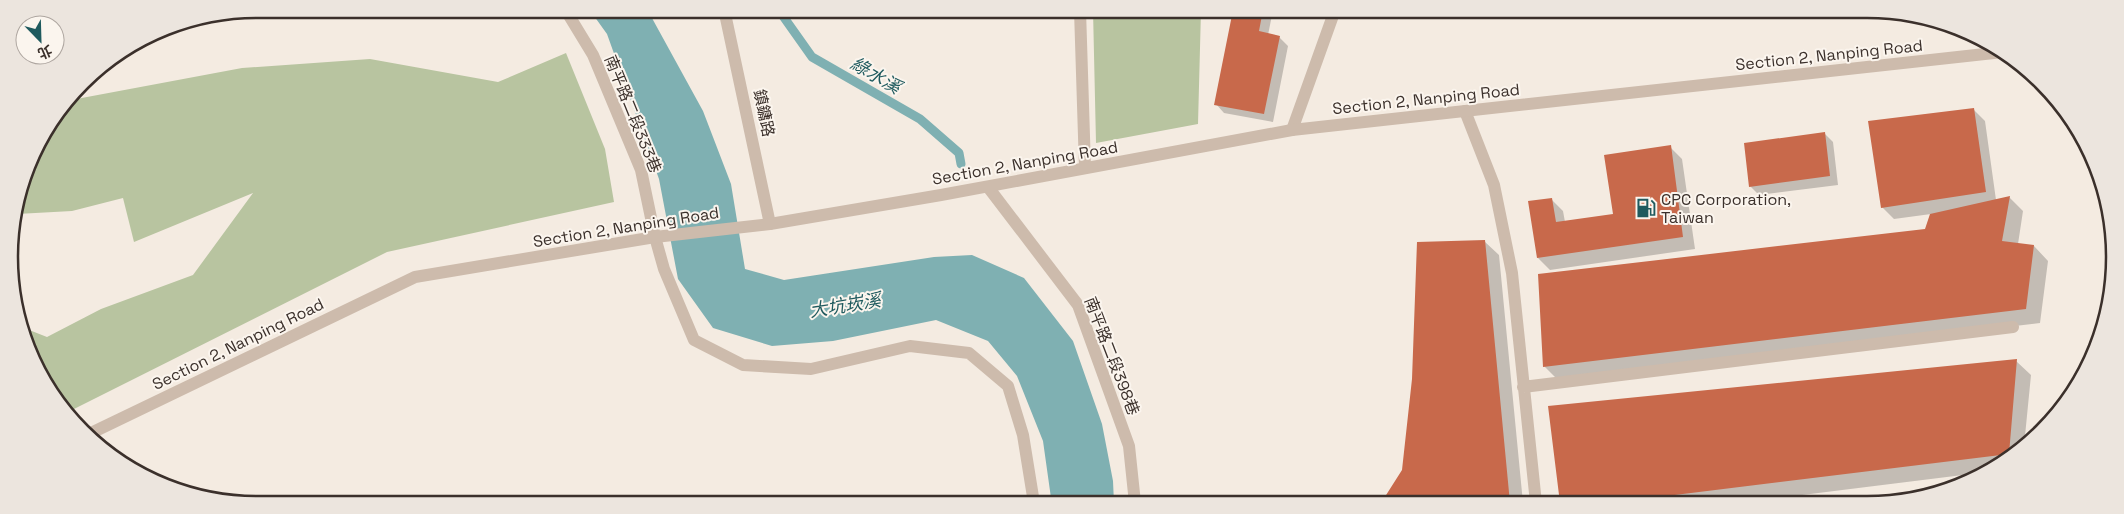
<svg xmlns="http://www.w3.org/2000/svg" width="2124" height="514" font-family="'Space Grotesk','Noto Sans TC',sans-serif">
  <rect width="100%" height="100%" fill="#f4ebe1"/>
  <path fill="#b8c4a0" d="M1093,10H1201L1198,124L1096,143Z
    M566,53L605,149L614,202L387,252L66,413L60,408L19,326L47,337L101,309L193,275L253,193L134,242L123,198L72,211L17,214L34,147L71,100L242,68L370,59L498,82Z"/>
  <path fill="#7fb0b2" d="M589,9H647L703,111L731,184L745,269L784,280L934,257L972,255L1024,278L1073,341L1102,424L1113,481L1114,503H1050L1051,498L1043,441L1017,376L988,341L936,320L833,341L772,346L713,328L678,279L659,179L607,34Z"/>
  <path fill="#0003" d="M1234,10H1273L1268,35L1279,37L1288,46L1273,122L1224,113L1216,104Z
    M1973,109L1985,121L1996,200L2009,197L2023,211L2018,244L2034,246L2048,261L2040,323L1558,380L1544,366L1926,230L1931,214L1894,219L1882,207Z
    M1825,134L1833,142L1838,185L1759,195L1750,186Z
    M1670,147L1682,159L1695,249L1550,270L1538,258L1551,199L1563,211L1565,222L1614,215Z
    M1484,241L1499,255L1523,503H1383L1403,470Z
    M2016,361L2031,375L2024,446L1987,472L1737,503H1561L1549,407Z"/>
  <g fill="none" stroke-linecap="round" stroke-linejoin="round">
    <path stroke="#7fb0b2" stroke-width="9" d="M778,9L812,57L920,119L959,153L961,164"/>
  </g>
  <path fill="#c8694b" d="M1233,10H1263L1259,31L1280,36L1264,114L1214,105Z
    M1974,108L1986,192L1881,208L1868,121Z
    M1825,132L1830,176L1749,187L1744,143Z
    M1671,145L1683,237L1537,258L1528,201L1552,198L1556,222L1613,214L1604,155Z
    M2010,196L2002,241L2034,245L2026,309L1543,367L1538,274L1925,229L1930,214Z
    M1485,240L1510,503H1381L1402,470L1412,379L1417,242Z
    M2017,359L2009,454L1610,503H1560L1548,406Z"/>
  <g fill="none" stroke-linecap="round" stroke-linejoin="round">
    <path stroke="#cdbbac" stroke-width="12" d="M565,9L593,55L641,170L655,237L664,269L694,340L743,365L811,369L910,346L969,353L1008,386L1023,435L1034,503
      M1080,10L1085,168
      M1465,111L1494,185L1512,273L1536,503
      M1292,130L1335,10
      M988,187L1078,305L1129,446L1135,503
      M1523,387L2013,327"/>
    <path stroke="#cdbbac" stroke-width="12" d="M724,9L770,224"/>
    <path stroke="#cdbbac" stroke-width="12" d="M89,434L415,277L655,237L770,224L941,195L1292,130L2003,52"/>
  </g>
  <defs>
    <symbol id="fuel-bare" viewBox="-9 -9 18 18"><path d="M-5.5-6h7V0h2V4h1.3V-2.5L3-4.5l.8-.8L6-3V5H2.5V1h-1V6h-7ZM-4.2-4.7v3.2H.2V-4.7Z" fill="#1f5a5e" stroke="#fbf5ee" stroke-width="2.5" paint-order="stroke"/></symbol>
  </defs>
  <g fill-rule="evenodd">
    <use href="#fuel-bare" x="1632" y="194" width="28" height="28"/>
  </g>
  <g text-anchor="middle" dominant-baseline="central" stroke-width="4" stroke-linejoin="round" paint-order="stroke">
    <g font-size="16" fill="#3b302b" stroke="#fbf5ee">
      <text transform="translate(1829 55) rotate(-6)">Section 2, Nanping Road</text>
      <text transform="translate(1426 99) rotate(-6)">Section 2, Nanping Road</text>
      <text transform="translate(764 113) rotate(78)">鎮鏞路</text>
      <text transform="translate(633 114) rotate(68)">南平路二段333巷</text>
      <text transform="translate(1025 163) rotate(-10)">Section 2, Nanping Road</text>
      <text transform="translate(626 227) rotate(-9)">Section 2, Nanping Road</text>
      <text transform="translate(238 344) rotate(-26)">Section 2, Nanping Road</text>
      <text transform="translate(1112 356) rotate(69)">南平路二段398巷</text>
    </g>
    <g font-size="16" fill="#3b302b" stroke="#fbf5ee" text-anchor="start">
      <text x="1661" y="199">CPC Corporation,<tspan x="1661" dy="18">Taiwan</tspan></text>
    </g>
    <g font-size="18" font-style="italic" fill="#1f5a5e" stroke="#fbf5ee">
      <text transform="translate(876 75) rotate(30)">綠水溪</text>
      <text transform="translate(845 305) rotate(-9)">大坑崁溪</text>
    </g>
  </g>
  <path d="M0 0H2124V514H0ZM257 18H1867A239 239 0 0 1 2106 257V257A239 239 0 0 1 1867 496H257A239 239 0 0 1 18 257V257A239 239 0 0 1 257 18Z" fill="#ece5de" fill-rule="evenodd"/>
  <path fill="none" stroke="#3b302b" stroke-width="2.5" d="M257 18H1867A239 239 0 0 1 2106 257V257A239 239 0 0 1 1867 496H257A239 239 0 0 1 18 257V257A239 239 0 0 1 257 18Z"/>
  <g transform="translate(40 40) rotate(157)"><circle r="24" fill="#fbf5ee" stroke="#aea6a0"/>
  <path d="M0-4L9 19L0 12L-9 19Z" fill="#1f5a5e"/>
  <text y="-8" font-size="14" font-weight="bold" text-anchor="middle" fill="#3b302b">北</text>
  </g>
</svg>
